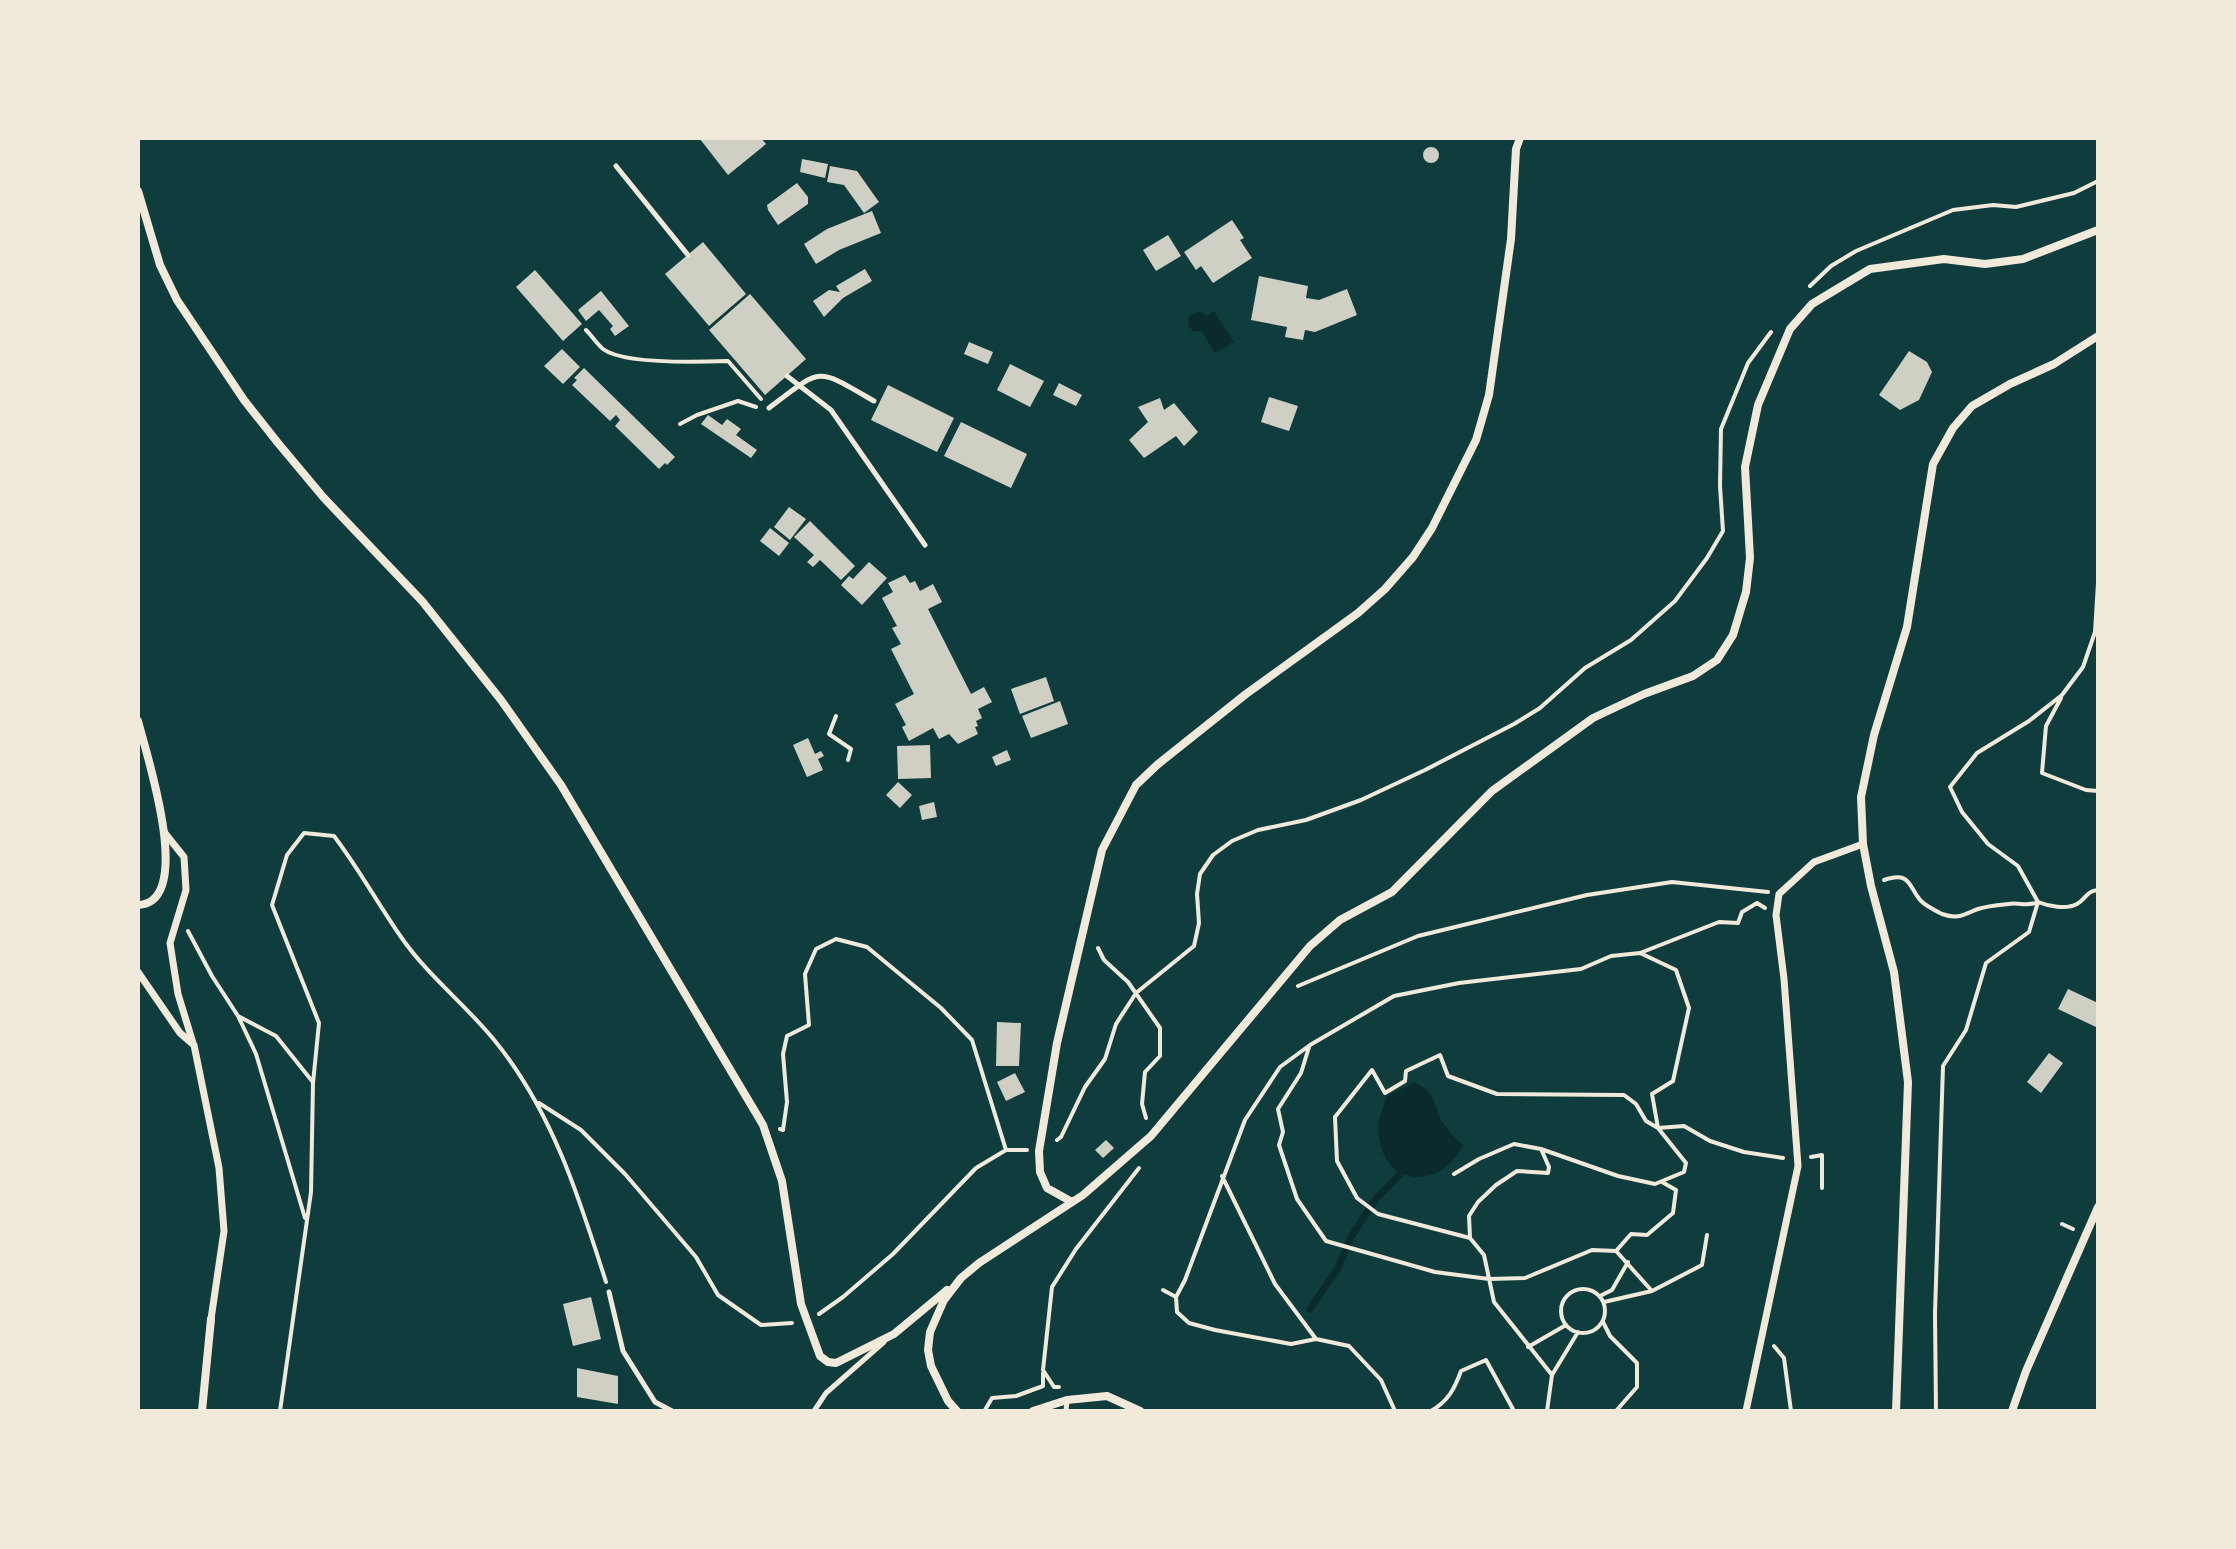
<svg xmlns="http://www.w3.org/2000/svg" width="2236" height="1549" font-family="'Noto Sans',sans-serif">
  <rect width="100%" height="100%" fill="#0f3d3e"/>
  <path fill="#0a2a2b" d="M1200,311L1207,316L1214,311L1234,342L1215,353L1202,332L1193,331L1188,326L1189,316Z
    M1415,1082C1432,1092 1432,1095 1438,1113C1441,1124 1455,1138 1463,1145C1443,1187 1388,1190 1379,1139C1376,1124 1382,1110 1387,1096Z"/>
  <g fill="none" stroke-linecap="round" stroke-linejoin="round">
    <path stroke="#0a2a2b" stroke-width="7" d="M1310,1309L1338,1268L1351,1237L1375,1200L1401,1173"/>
  </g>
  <path fill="#cfcfc3" d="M702,138H761L766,144L728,175L700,139Z
    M1423 155a8 8 0 1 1 16 0a8 8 0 1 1-16 0Z
    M802,159L828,164L825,178L800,172Z
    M830,166L857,171L879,202L864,213L844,185L827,182Z
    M797,183L808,197V204L778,225L768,210L767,205Z
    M872,211L881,233L839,250L816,264L804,244L827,229Z
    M1232,220L1244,238L1240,240L1252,258L1213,283L1201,266L1196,270L1184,252Z
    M1168,235L1181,256L1156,271L1143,250Z
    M703,242L746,294L709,326L665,274Z
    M865,269L872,281L843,298L824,317L813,301L829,290L840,292L836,286Z
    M535,270L582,324L563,341L516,287Z
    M1259,276L1308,286L1306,298L1319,300L1347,289L1357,315L1315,332L1305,330L1303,340L1285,337L1287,327L1251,320Z
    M601,291L629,326L615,336L610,329L613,326L599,310L586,321L578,310Z
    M750,294L806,359L765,395L709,330Z
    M969,342L993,352L988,364L964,354Z
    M562,349L580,367L563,384L544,366Z
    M1909,351L1927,362L1932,372L1919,400L1900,410L1879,395Z
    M1010,364L1044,381L1030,407L997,390Z
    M584,368L675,457L667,465L665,463L659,469L615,426L620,420L616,415L610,421L572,385L577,380L574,378Z
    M1059,383L1082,395L1076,406L1053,395Z
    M888,385L954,418L937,452L871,420Z
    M1269,397L1298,406L1289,431L1261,422Z
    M1160,398L1164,410L1174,403L1198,432L1184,446L1176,436L1144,458L1129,440L1148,422L1138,407Z
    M708,415L722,425L727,419L741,429L736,435L757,450L751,458L701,424Z
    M961,422L1027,454L1011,488L944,456Z
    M789,507L806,519L790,540L774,527Z
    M810,521L855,566L841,580L820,560L813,567L807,562L814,555L794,537Z
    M770,528L789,543L779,556L760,541Z
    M869,562L887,578L862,605L841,585L849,576L853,579Z
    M905,575L910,583L915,581L920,591L933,584L942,602L928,609L971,694L984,687L992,702L978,709L982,718L976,721L978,726L975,727L978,734L958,744L949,734L939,739L933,728L909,741L902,727L906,725L895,704L914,694L891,649L901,644L892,628L897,626L882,598L893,592L888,583Z
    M1046,677L1054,701L1020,714L1011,689Z
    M1060,701L1068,724L1031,738L1022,716Z
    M808,738L815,754L821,751L824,756L818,759L823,770L807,777L793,745Z
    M930,745L931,778L898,779L897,746Z
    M1007,750L1011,760L996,766L992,757Z
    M898,782L912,795L900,808L886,795Z
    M934,802L937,817L922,820L919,806Z
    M2068,989L2098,1003V1028L2058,1009Z
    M997,1022L1021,1023L1019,1066H996Z
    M2049,1053L2063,1063L2041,1093L2027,1082Z
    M1015,1073L1025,1092L1006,1101L997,1082Z
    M1106,1140L1114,1148L1103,1158L1095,1150Z
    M591,1297L601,1339L573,1346L563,1304Z
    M577,1368L618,1376V1404L577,1397Z"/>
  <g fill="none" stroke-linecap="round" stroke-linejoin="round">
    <path stroke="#f1e9da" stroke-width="4" d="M1810,286L1831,266L1856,251L1953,210L1993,205L2016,207L2074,193L2098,181
      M586,330C592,336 597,344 603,349C624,365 701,362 728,361L761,399
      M680,424L697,415L738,401L756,407
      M2061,698L2046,726L2042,773L2086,790L2098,791
      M836,716L829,734L851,749L848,760
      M1884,880C1911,871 1908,886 1921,901C1926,906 1936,911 1942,914C1959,920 1964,914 1978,909C1986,906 1999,905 2008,904C2019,902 2028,907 2038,902C2048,906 2066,910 2077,904C2086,899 2086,891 2098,890
      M188,931L212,976L238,1016L276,1036L312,1081
      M1098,948L1104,960L1128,982L1160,1028V1056L1145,1072L1142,1104L1146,1118
      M1640,953L1676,970L1689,1008L1673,1081L1652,1094L1658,1128L1684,1126L1710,1141L1744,1152L1783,1158
      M1298,986L1418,936L1587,895L1672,882L1768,892
      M239,1018L256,1054L305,1218
      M1309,1047L1301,1073L1278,1109L1283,1132L1279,1145L1297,1199L1326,1241L1435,1272L1489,1279L1525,1278L1592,1250L1616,1251L1652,1291
      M539,1103L581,1130L625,1174L696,1257L718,1295L761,1325L792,1323
      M780,1129L783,1130L787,1102L783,1054L787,1036L809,1025L805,974L816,949L836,939L867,947L941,1008L972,1040L1006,1150
      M1057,1140L1061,1137L1085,1087L1105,1059L1116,1024L1136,993L1194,946L1199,923L1197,894L1200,874L1213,855L1232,841L1258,830L1306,820L1361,800L1425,770L1514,724L1540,708L1585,668L1631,640L1675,601L1707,558L1723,531L1720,486L1721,429L1748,363L1771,332
      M1811,1157L1822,1155V1188
      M1454,1174L1479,1159L1514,1144L1541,1149
      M1222,1176L1275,1284L1316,1339
      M2062,1224L2073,1229
      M1470,1238L1378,1214L1357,1198L1337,1161L1335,1117L1372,1070L1385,1093L1405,1081L1406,1071L1440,1055L1448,1076L1497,1094L1624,1095L1636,1104L1646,1121L1658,1128L1686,1163L1684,1172L1655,1184L1618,1176L1541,1149L1549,1167L1548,1173L1517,1171L1496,1185L1478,1202L1469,1216L1470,1238L1484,1255L1494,1302L1552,1375L1547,1411
      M1616,1251L1631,1234L1647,1235L1673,1213L1676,1190L1662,1182
      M1561 1311a22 22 0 1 1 44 0a22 22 0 1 1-44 0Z
      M1163,1290L1176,1297L1177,1312L1189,1323L1215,1330L1291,1344L1316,1339L1349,1346L1381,1380L1395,1411
      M1600,1296L1612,1290L1628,1262
      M1176,1297L1185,1280L1245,1120L1280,1067L1310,1045L1394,996L1459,983L1581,969L1611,956L1640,953L1719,922L1738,923L1742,912L1757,903L1765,908
      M1604,1302L1652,1291L1702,1265L1707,1235
      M819,1314L843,1297L893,1254L976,1168L1006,1150H1027
      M1603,1322L1610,1336L1637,1363V1387L1616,1411
      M1774,1346L1784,1358L1791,1411
      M1528,1347L1566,1325
      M1552,1375L1578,1332
      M1059,1387H1054L1043,1370L1052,1287L1076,1249L1139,1168
      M985,1410L992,1398L1016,1396L1043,1386V1373
      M280,1411L311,1192L313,1083L319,1023L272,905L287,855L304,833L334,836C359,869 378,904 401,937C428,976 466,1005 495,1041C552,1111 579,1197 606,1282
      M1431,1411C1448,1401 1454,1390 1461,1371L1486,1360L1514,1411
      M1936,1411L1935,1313L1943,1066L1966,1030L1986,963L2029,932L2038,902L2018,866L1988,844L1962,812L1950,787L1977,753L2029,721L2062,695L2083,667L2095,632L2098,583"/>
    <path stroke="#f1e9da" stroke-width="5" d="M616,166L688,255
      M787,376L831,410L925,545
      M769,408C823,367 815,367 874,401
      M609,1292L623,1351L655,1402L672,1411
      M814,1411L826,1393L884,1342
      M1066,1411L1067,1400"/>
    <path stroke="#f1e9da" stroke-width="7" d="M164,832L184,857L186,890L170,943L178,994L193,1043
      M138,972L180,1033L194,1045L219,1168L224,1231L211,1319
      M1746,1411L1798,1166L1784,979L1776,915L1779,894L1814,862L1863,844"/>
    <path stroke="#f1e9da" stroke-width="8" d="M138,191L160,265L177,300L244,400L278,443L324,498L422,601L501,700L561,785L763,1125L782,1181L801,1304L820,1356L828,1362L836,1363L894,1334L947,1290
      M138,721C146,753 196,903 138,905
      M1072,1202L1047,1188L1040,1172L1039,1151L1057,1043L1102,850L1136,785L1157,765L1246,694L1358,613L1385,589L1413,557L1432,528L1476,440L1489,395L1511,239L1516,149L1520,138
      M202,1411L211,1319
      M957,1411L948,1401L931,1366L928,1350L930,1332L944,1300L961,1278L979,1263L1083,1195L1151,1136L1310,946L1340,920L1392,892L1492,791L1593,718L1644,694L1693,676L1717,660L1733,635L1746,592L1750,558L1745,467L1758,405L1790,329L1812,304L1870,269L1944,259L1985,264L2023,259L2098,230
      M1033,1411L1067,1400L1107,1396L1140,1411
      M1896,1411L1908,1082L1894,972L1871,886L1863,844L1861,797L1874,735L1907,627L1933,464L1953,428L1972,406L2010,384L2054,364L2098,336
      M2012,1411L2026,1371L2098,1207"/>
  </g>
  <rect width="2236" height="1549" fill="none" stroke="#f1e9da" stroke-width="280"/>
</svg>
